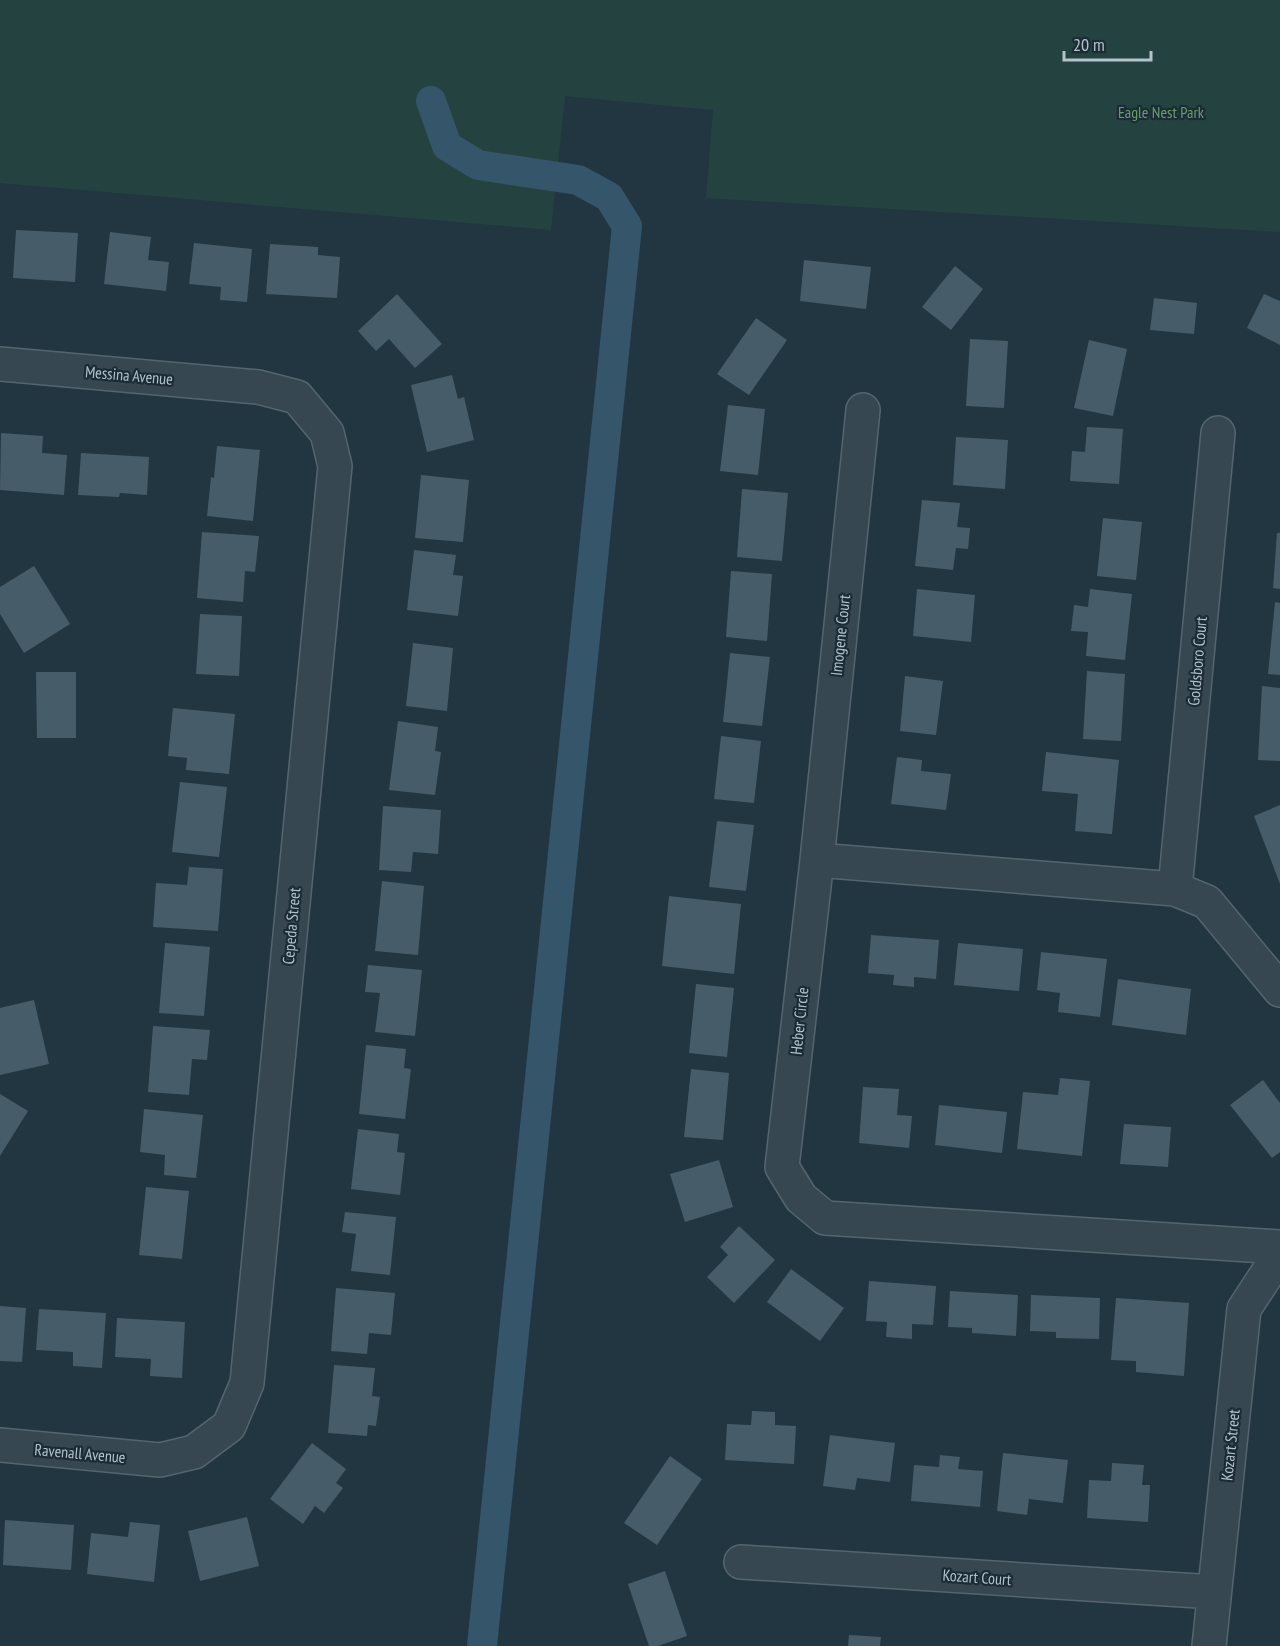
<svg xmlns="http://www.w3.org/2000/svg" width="1280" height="1646" font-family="'PT Sans Narrow',sans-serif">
  <rect width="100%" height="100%" fill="#223642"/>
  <path fill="#244340" d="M0,0H1280V232L706,198L713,110L565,96L551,230L0,183Z"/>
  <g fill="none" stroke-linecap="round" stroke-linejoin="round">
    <path stroke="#34556a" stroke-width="30" d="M431,101L447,146L478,165L578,180L609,197L627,226L482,1646"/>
  </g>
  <path fill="#465c68" d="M16,230L78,233L75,282L13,278Z
    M110,232L151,237L148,260L169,262L166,291L104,284Z
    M194,243L252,249L247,302L220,300L221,287L189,284Z
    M270,244L318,247V255L340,257L337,298L266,294Z
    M804,260L871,267L866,309L800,301Z
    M955,266L983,289L951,330L922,307Z
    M397,294L442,344L415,368L389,339L376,351L358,331Z
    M1264,294L1280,301V345L1247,328Z
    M1154,298L1197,303L1194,334L1150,330Z
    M756,318L787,340L749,395L717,374Z
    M970,339L1008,341L1004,408L966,406Z
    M1089,340L1127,349L1113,416L1074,408Z
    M452,375L458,399L464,397L474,440L427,452L411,385Z
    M728,405L765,409L758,475L720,471Z
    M1087,427L1123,429L1119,484L1070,481L1072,451L1085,452Z
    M1,433L43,436L42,453L67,455L64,495L0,490Z
    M956,437L1008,440L1005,489L953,485Z
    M217,446L260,450L253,521L207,516L211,477L214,478Z
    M81,453L149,457L147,495L120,493L119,497L78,495Z
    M421,475L469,480L463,542L415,538Z
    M742,489L788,493L782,561L737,557Z
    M922,500L960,503L957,527L970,528L968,549L956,548L953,570L915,566Z
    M1103,518L1142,522L1136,580L1097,576Z
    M202,532L259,536L255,572L245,571L243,602L197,598Z
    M1277,533H1280V589L1273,588Z
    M414,550L456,555L453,575L463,576L458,616L407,610Z
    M34,566L70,624L24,653L0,614V587Z
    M731,571L772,574L767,641L726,637Z
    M917,589L975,595L971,642L913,636Z
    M1090,589L1132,594L1125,660L1086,656L1088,632L1071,631L1074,605L1088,607Z
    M1275,602L1280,603V675L1268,674Z
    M200,614L242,616L239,676L196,674Z
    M413,643L453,648L447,711L406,706Z
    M730,653L770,657L762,726L723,722Z
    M1087,671L1125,674L1121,741L1083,739Z
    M36,672H76V738H37Z
    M905,676L943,681L936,735L900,731Z
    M1262,686L1280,688V761L1258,760Z
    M173,708L235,714L229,774L186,770L187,758L168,756Z
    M398,721L438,727L435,751L441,752L435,795L389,790Z
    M721,736L761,741L754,803L714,799Z
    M1046,752L1119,760L1112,834L1075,831L1078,794L1042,791Z
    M897,757L922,760L921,771L951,774L946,810L891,804Z
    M180,782L227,787L219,857L172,852Z
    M1280,805V884L1254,816Z
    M383,806L441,810L438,854L413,852L411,872L379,870Z
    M717,821L754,825L746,891L709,887Z
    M189,867L223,869L218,931L153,927L156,883L187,885Z
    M382,881L424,886L418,955L375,951Z
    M669,896L741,904L734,974L662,966Z
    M871,935L939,940L936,979L914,977V987L893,985L894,975L868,973Z
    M165,943L210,947L204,1016L159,1013Z
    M958,943L1023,949L1019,991L954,985Z
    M1041,952L1107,959L1100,1017L1058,1012L1060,993L1037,990Z
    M368,965L422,970L415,1036L375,1032L380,993L365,992Z
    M1118,979L1191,989L1186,1035L1112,1025Z
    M696,984L734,988L727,1057L689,1053Z
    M34,1000L49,1064L0,1075V1008Z
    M153,1026L210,1030L207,1060L192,1059L189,1095L148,1092Z
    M366,1045L406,1049L404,1068L411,1069L405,1119L359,1114Z
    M691,1069L729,1073L723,1140L684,1137Z
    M1060,1078L1090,1081L1082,1156L1017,1149L1023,1092L1058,1095Z
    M1263,1080L1280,1103V1152L1272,1158L1230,1105Z
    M863,1087L899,1089L897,1115L912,1116L909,1148L859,1143Z
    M0,1094L28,1111L0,1156Z
    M939,1105L1007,1112L1002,1153L935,1145Z
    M144,1109L203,1115L196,1178L164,1175L165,1155L140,1152Z
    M1124,1124L1171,1127L1168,1167L1120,1164Z
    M358,1129L399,1134L397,1152L405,1153L400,1195L351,1189Z
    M719,1160L733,1207L685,1222L670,1174Z
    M146,1187L189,1191L182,1259L139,1255Z
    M345,1212L396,1217L390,1275L351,1271L356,1234L342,1232Z
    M739,1226L775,1260L734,1303L707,1277L728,1255L720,1247Z
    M791,1269L844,1308L820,1341L767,1302Z
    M869,1281L936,1286L933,1325L912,1324V1339L886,1337L887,1322L866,1321Z
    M336,1288L395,1293L391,1335L369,1333L367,1354L331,1351Z
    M950,1291L1018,1295L1016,1336L972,1333V1328L948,1327Z
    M1031,1295L1100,1298L1099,1339L1056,1338V1332L1030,1331Z
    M1116,1298L1189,1303L1184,1376L1136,1372V1361L1111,1360Z
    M0,1306L26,1308L22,1362L0,1361Z
    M39,1309L106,1313L102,1368L73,1366V1352L36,1350Z
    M117,1318L185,1322L182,1378L150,1376L151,1359L115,1357Z
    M334,1365L375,1368L372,1396L380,1397L376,1426L368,1425L367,1436L328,1433Z
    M752,1411L775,1412V1425L796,1426L794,1464L725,1460L727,1424L751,1425Z
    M830,1435L895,1443L890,1482L857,1478L855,1490L823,1486Z
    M312,1443L346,1469L336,1483L343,1488L324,1513L315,1506L303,1524L270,1499Z
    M1003,1453L1068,1460L1063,1503L1029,1499L1027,1515L997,1511Z
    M940,1455L960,1457L958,1469L983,1471L980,1507L911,1501L914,1465L939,1467Z
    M670,1456L702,1479L657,1545L624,1523Z
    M1112,1463L1144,1465L1142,1485H1150L1148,1522L1087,1518L1089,1480L1111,1481Z
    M247,1517L259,1566L200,1581L188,1531Z
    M5,1520L74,1525L71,1570L3,1565Z
    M130,1522L160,1525L154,1582L87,1574L91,1533L128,1537Z
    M665,1571L687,1636L658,1646H649L628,1584Z
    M849,1635L881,1637L880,1646H848Z"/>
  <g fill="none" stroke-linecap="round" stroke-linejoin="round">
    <defs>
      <path id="minor" d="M0,364L258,387L297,397L327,433L335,466L247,1383L229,1426L194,1452L160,1460L0,1445
        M863,410L817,860L782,1167L801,1198L825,1218L1280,1247
        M817,860L1175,889L1207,902L1280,990
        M1175,889L1218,433
        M741,1562L1214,1592
        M1209,1646L1244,1309L1280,1254"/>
    </defs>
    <use href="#minor" stroke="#55656f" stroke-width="36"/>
    <use href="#minor" stroke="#374751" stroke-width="33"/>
  </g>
  <g text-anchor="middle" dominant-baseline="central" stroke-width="4.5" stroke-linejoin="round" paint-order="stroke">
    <g font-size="16" fill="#689f6a" stroke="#1c2c37">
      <text x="1161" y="112">Eagle Nest Park</text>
    </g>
    <g font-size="16" fill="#b3c2cc" stroke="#1c2c37">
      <text transform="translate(129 375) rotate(5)">Messina Avenue</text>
      <text transform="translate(840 635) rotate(-84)">Imogene Court</text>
      <text transform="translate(1197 661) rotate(-85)">Goldsboro Court</text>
      <text transform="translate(291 926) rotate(-85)">Cepeda Street</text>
      <text transform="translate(799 1021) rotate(-84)">Heber Circle</text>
      <text transform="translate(1230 1445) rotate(-84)">Kozart Street</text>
      <text transform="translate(80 1453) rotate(5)">Ravenall Avenue</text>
      <text transform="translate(977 1577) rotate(4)">Kozart Court</text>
    </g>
  </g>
  <path d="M1064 51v9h87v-9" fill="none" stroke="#b3c2cc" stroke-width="3"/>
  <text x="1073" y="51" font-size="18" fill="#b3c2cc" stroke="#1c2c37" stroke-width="4.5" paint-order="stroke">20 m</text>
</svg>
